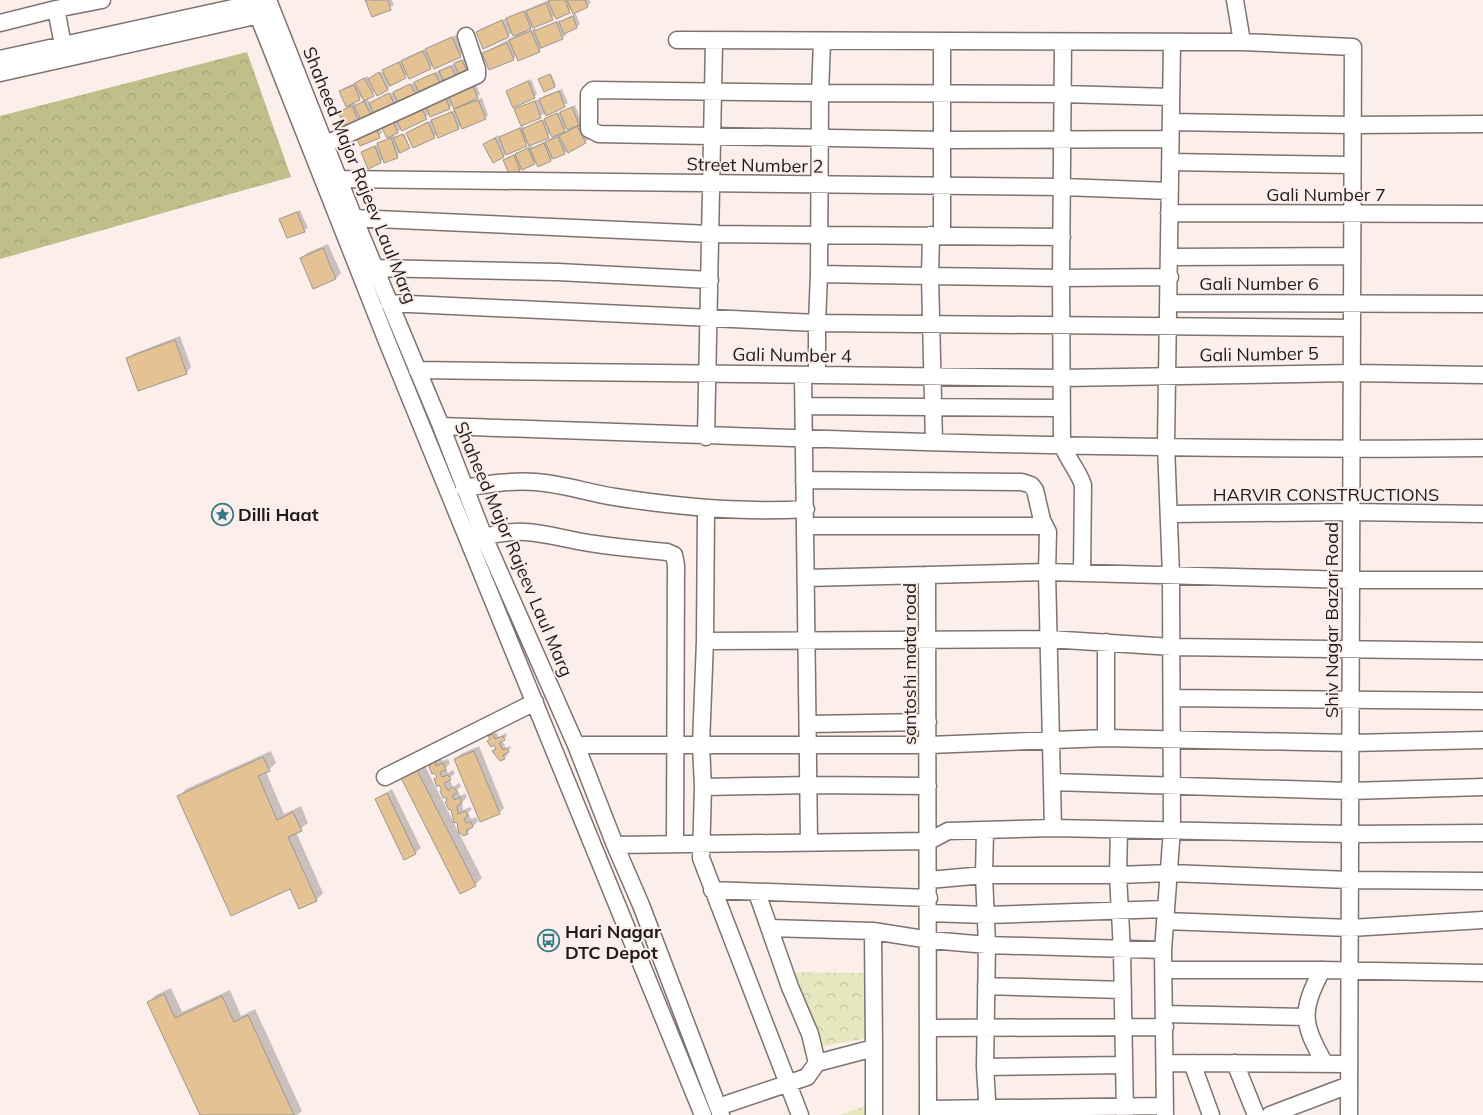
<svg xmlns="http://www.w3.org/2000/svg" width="1483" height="1115" font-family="Mulish,sans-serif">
  <defs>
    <pattern id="forest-crowns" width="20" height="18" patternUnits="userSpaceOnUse" patternTransform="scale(1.25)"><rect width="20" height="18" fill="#bebf89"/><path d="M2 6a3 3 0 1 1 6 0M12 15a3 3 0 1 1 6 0" fill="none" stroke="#a3a476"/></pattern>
    <pattern id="park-crowns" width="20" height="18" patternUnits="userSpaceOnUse" patternTransform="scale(1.25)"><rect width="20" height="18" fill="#e6e7be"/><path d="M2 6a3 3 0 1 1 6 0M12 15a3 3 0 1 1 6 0" fill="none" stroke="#c5c6a3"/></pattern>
  </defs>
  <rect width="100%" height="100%" fill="#fcefeb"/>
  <path fill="url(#forest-crowns)" d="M247,52L291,177L0,259V116Z"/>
  <path fill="url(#park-crowns)" d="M787,972L865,973L867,1038L819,1047Z
    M871,1104V1115H839Z"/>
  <path fill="#0003" fill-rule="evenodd" d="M367,0H392L394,5L373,16Z
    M549,0H589L591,3L575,12L580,24L577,27L564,32L566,35L562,38L542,47L539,51L517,55L513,59L483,53L515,36L513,32L508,36L477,32L480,29ZM572,9L574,14L560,22L559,20L536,31L535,28L527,32L533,25Z
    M456,35L463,53L460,56L434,65L409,77L408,74L390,85L388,89L377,94L376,91L367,98L370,103L464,59L469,72L358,122L340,112L348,107L340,92L344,88L368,76L369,79L405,58ZM363,96L365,100L356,106L354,102Z
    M551,74L556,85L555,86L541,78Z
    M531,79L537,94L534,97L507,91Z
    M474,80L480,94L473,101L482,98L488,115L485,118L438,134L414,147L407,133L411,130L456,109L461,104H453L449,108L430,114L393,134L395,138L405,134L409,147L400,151L397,157L384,159L368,167L362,152L389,138L381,123Z
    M562,89L568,103L522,124L524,129L575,105L581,121L580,122L589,139L551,160L539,165L537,160L520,170L504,160L530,146L529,142L493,161L485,144L498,135L500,138L522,126L516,110L538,99L539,101L544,96ZM573,126V128L560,134L567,127ZM552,133L553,137L532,148L531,144Z
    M377,121L382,133L379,136L355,132Z
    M300,210L308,228L288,237L280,219Z
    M328,244L341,273L336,278L302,258L307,253Z
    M180,336L191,367L186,373L128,359L133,354Z
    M496,732L499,737L506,733L507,736L502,740L506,748L510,746L511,748L506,752L508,755L500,760L494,751L497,748L489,737Z
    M479,746L504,808L499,813L456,759L461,754Z
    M271,751L276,763L266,772L284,814L301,806L308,823L296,832L323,893L316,900L290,887L179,796L186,789Z
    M440,757L442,761L448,759L450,763L446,768L448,773L453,770L455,773L449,779L453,787L459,783L461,786L457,790L461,796L465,793L467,797L462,802L463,810L470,807L472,809L468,813L471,819L476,817L478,821L467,833L458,820L446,795L443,796L438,777L430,764Z
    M424,764L482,878L475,885L410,771Z
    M392,789L421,848L415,853L377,799Z
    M171,988L182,1012L230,990L241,1016L255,1009L302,1111L297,1115H201L149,1002L156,995Z"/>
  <path fill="#e4c294" stroke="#9d978e" d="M365,0H388L391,10L372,17Z
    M552,0H565L570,13L556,19L548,1Z
    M567,0H585L588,7L573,14Z
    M546,3L553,20L533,28L526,11Z
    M524,11L531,29L513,36L506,18Z
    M573,16L577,28L564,34L559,22Z
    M502,20L509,37L483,49L476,32Z
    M556,22L563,39L541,48L534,31Z
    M531,31L540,52L518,61L509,40Z
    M452,37L461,57L434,69L425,49Z
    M507,43L514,60L489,70L482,53Z
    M423,51L431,69L409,79L401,61Z
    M462,60L468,74L460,78L454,63Z
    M399,62L406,78L390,86L382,70Z
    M451,66L457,79L445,84L439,71Z
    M379,72L388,90L377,96L368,79Z
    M435,73L442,87L421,97L414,82Z
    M550,74L555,87L544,92L538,79Z
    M364,78L374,96L364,101L355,83Z
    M528,81L535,98L513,108L506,91Z
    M471,82L478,98L454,109L447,93Z
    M410,84L418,98L400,107L393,92Z
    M354,85L360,100L346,107L339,91Z
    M559,91L565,107L546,116L539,99Z
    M389,93L397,110L377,120L369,103Z
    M444,93L450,109L430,117L424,101Z
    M478,100L486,119L462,129L454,109Z
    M364,101L372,117L362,122L354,106Z
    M535,101L541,118L521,126L514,109Z
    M419,103L427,119L402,131L394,116Z
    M352,106L359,123L346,129L338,112Z
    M572,107L579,125L567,130L560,112Z
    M452,112L459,129L438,138L431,120Z
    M557,113L565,132L552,137L544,119Z
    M391,117L398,133L387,138L379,123Z
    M542,120L549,138L529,146L522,129Z
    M428,122L435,138L413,148L406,133Z
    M374,123L380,138L360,146L354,132Z
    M577,126L586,143L568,153L559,136Z
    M520,128L527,146L506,155L499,137Z
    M403,134L410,148L400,153L393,138Z
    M558,137L565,154L553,159L545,142Z
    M391,138L398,158L384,163L377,143Z
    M495,138L504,157L493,163L483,144Z
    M544,143L551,161L538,167L530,149Z
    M375,146L381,163L368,169L361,152Z
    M528,148L535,164L522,170L515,154Z
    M514,155L520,171L510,176L503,160Z
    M297,212L305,232L287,238L279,219Z
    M323,248L336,279L313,289L300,258Z
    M175,340L187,374L138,391L126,358Z
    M493,734L495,739L503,736L505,740L499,743L503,750L507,748L509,752L503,755L505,759L500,761L492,751L496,749L494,745L491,747L487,741L490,739L488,736Z
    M474,751L500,814L480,822L454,759Z
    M263,757L270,771L258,776L277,820L293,812L302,831L288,837L317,901L299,909L290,889L231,916L177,796Z
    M435,761L436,766L443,763L446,770L440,772L442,777L448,775L451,780L444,783L448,791L453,787L457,792L452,796L455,800L460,797L462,803L457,806L458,814L465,811L468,815L464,819L466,823L471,822L473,827L466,830L468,834L463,836L461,833L459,834L457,822L454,823L451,809L449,810L445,802L447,801L446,797L443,798L440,791L442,790L439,785L437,787L434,779L437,777L434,773L432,774L429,767H430L429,764Z
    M417,770L476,886L460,894L401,778Z
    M387,793L416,854L404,860L375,799Z
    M164,994L175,1018L222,996L234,1022L248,1015L294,1115H200L147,1002Z"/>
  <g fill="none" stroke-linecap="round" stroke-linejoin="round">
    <defs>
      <path id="minor" d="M252,0L386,339L703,1115
        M268,0L354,218L441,426L484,537L576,745L615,845L641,905L721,1115
        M1235,0L1242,42
        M0,23L56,9
        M677,40L1242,42L1353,47L1349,1115
        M822,42L820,93L593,90L589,94V129L599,134L942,140L1170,139
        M942,42V236
        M1063,42L1061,278L1170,277
        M63,45L56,9L102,0
        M0,59L242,6
        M0,73L268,13
        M1171,122L1353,125L1483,124
        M326,144L477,75V69L466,36
        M1170,162L1352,165
        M340,179L1063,187L1170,191
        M1169,213L1483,214
        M354,218L710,234L1062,237
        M1170,257L1351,256
        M376,268L558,272L710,280
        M819,274L820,93L1062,94L1171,97
        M389,303L817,323L819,274L930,276L931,235
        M1168,303L1483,304
        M417,370L1062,378L1352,373L1483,375
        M803,375L809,841
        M817,375V323L1351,328
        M804,406L1062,408
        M441,426C788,438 1136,452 1483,448
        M706,437L714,42
        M934,442L930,276L1061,278L1062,444C1067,459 1078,470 1083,485L1082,573
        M804,480L1022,482L1031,485L1035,490L1042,520L1048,532L1047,572L1053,828L1350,834L1483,833
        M464,488C488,484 512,480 536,482C563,484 589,493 615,497C678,507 742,513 806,509
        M706,508L705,641L701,745L703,787L701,858L800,1115
        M1169,514L1351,512L1483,514
        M806,526H1045
        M484,537C524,526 544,535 583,542C611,547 639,549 667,552L674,555L676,565L675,843
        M806,578L927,575
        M705,641L1049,639L1172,647L1483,651
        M1106,642V738
        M1172,698L1483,701
        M808,724L928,722
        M576,745H929L1106,738L1351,743L1483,740
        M385,777L535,702
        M1052,782L1350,791L1483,787
        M703,787L809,785L928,786
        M985,830L984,875L987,945L985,1067L988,1115
        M1119,830L1118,875L1122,951L1125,1115
        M615,845L929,841L948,831L1053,828
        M929,880L984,875H1118L1170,873L1350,880L1483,881
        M712,890L929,898
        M929,913L987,915L1165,909
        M1165,921L1350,928L1483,920
        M769,928L873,931L930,940L987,945L1163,950
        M1164,970H1322L1483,973
        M1322,970C1300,1012 1302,1023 1325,1064
        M986,986L1123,990
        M1165,1014L1306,1017
        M928,1028L1165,1027
        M874,1048V1115
        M817,1063L874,1048L873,931
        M1165,1063L1349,1064
        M1192,1063L1211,1115
        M1235,1063L1256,1115
        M985,1067L1124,1065
        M718,1107L807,1077L817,1063L810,1034L790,987L757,893
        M928,1109L1165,1106
        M928,1115L927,575L1047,572L1351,580H1483
        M1165,1115L1163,950L1172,829L1171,575L1166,445L1172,42
        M1270,1115L1349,1085"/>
    </defs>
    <use href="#minor" stroke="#7e736f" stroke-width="19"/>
    <use href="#minor" stroke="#fff" stroke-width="16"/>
  </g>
  <defs>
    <symbol id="sight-ring" viewBox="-11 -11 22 22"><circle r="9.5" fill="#fcefeb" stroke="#337a85" stroke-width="1.5"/><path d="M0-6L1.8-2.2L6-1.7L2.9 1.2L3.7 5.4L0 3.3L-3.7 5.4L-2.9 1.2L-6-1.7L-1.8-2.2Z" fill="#337a85"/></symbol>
    <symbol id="bus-ring" viewBox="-11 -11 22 22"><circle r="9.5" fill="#fcefeb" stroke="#337a85" stroke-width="1.5"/><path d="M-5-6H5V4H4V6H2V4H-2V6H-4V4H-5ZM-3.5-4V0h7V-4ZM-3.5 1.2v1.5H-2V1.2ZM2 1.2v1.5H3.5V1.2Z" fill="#337a85"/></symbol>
  </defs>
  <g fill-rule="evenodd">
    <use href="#sight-ring" x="210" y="502" width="25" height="25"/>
    <use href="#bus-ring" x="536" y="928" width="25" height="25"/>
  </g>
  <g text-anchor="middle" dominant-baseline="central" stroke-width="4" stroke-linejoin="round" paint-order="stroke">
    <g font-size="18" fill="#1f1b19" stroke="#fcefeb">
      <text transform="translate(755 165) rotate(1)">Street Number 2</text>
      <text transform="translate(360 175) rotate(68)">Shaheed Major Rajeev Laul Marg</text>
      <text x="1326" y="194">Gali Number 7</text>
      <text x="1259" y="283">Gali Number 6</text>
      <text transform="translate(1259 354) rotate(-1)">Gali Number 5</text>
      <text transform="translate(792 355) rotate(1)">Gali Number 4</text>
      <text x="1326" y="494">HARVIR CONSTRUCTIONS</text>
      <text transform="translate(514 549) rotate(67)">Shaheed Major Rajeev Laul Marg</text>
      <text transform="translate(1331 620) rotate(-90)">Shiv Nagar Bazar Road</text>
      <text transform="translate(909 664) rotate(-90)">santoshi mata road</text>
    </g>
    <g font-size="18" font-weight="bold" fill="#1f1b19" stroke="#fcefeb" text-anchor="start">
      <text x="238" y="514">Dilli Haat</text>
      <text x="565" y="931">Hari Nagar<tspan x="565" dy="21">DTC Depot</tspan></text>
    </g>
  </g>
</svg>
